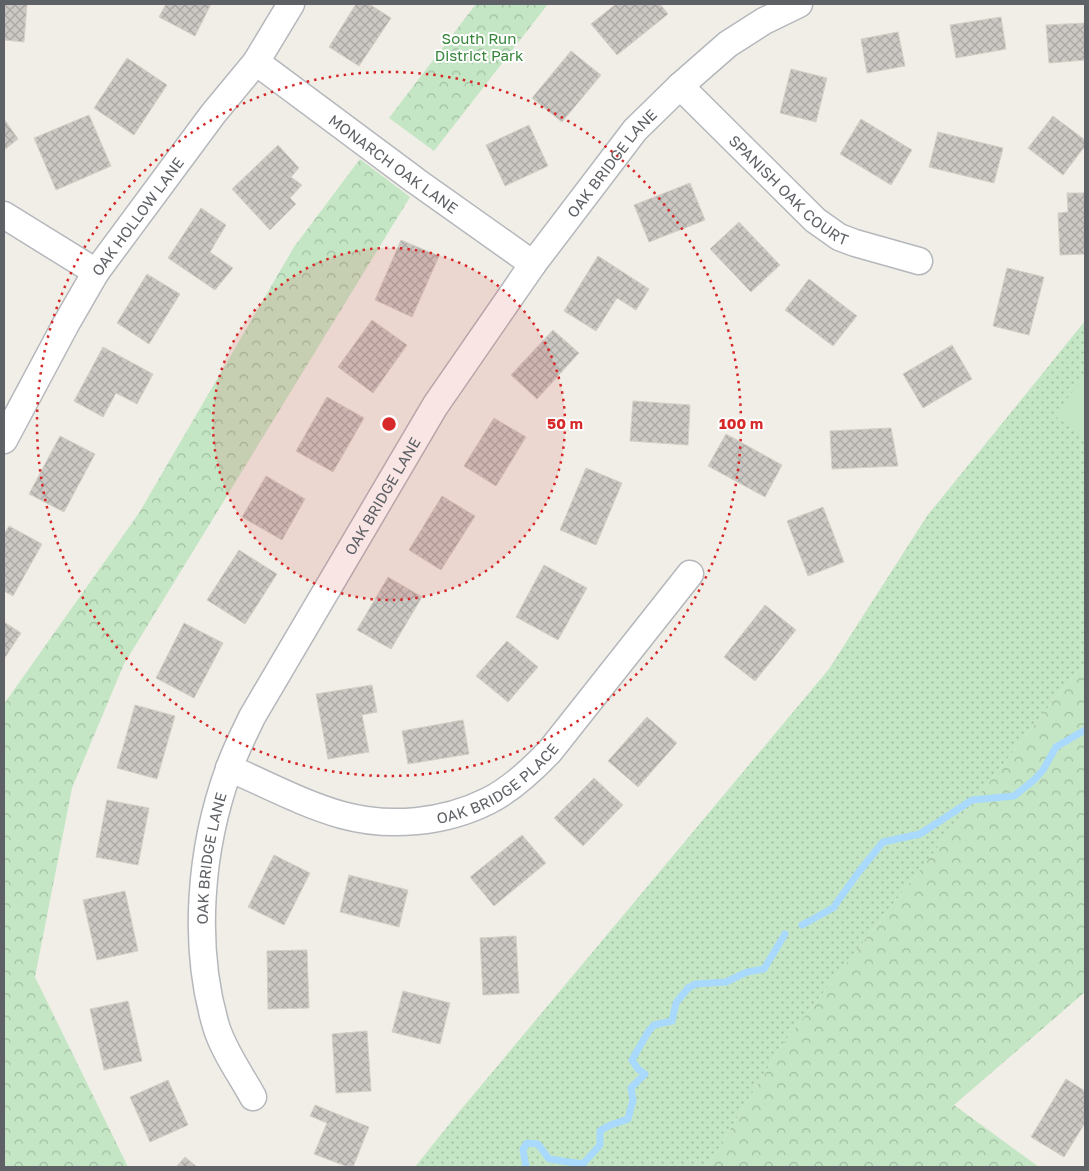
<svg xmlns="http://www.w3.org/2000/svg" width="1089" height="1171" font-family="'Golos Text',sans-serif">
  <defs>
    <pattern id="grass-dots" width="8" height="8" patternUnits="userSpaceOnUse" patternTransform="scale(1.25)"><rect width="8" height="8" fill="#c4e6c4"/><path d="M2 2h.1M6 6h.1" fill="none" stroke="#a2bea3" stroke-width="1.8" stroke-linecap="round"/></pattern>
    <pattern id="forest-crowns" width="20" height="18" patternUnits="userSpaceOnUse" patternTransform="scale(1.25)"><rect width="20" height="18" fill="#c4e6c4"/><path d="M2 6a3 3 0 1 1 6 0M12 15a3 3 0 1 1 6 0" fill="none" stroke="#a2bea3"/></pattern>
    <pattern id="building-cross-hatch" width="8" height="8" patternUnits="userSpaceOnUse" patternTransform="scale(1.25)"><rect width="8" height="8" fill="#ccc9c4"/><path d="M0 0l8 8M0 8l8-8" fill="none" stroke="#a9a7a3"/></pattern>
  </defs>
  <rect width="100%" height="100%" fill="#f0eee7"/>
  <path fill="url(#grass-dots)" d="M1085,321V668L1079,670L1061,691L782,1045L707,1167H415L459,1112L829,669L927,516Z"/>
  <path fill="url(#forest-crowns)" d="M476,4H548L434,151L389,118Z
    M360,159L410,197L124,664L72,788L35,977L128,1167H4V704L139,513L294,247Z
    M1085,668V992L954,1105L1039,1167H707L782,1045L1061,691L1079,670Z"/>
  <path fill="#c4e6c4" d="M1085,376V439L1054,415Z"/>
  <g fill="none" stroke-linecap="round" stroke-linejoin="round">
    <path stroke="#a9d9fd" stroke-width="7" d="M802,925L833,908L858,873L883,842L920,834L972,800L1014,796L1034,780L1043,770L1056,747L1085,730
      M526,1167L523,1149L527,1143L538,1144L549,1159L583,1164L600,1145V1131C609,1124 618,1123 628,1119L633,1100L631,1088L645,1074L638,1069L632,1060L648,1032L654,1025L672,1021L676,1003L688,988L696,984L726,982L747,972L764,969L785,934"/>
  </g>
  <path fill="url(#building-cross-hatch)" stroke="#d5d0c5" d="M4,4H27L24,42L4,40Z
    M166,4H211L195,36L159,17Z
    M356,4H369L391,18L359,66L329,47Z
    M616,4H660L668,14L617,55L591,24Z
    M1001,17L1006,49L956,58L950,25Z
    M1085,23V60L1049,63L1046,25Z
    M898,32L905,66L867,73L861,39Z
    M571,51L601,75L562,122L532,98Z
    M127,58L167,85L134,135L94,108Z
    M791,69L827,78L816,122L780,113Z
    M89,115L111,166L56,190L34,138Z
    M1053,116L1085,140V146L1063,175L1028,148Z
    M4,119L18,139L4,150Z
    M861,119L912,150L891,185L840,154Z
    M529,125L548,166L505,186L486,145Z
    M938,132L1003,148L994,183L929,167Z
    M278,145L299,168L291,177L302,185L290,198L296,204L270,230L232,189Z
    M690,183L705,220L649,242L634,205Z
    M1067,193H1085V254L1060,255L1058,213L1068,212Z
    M201,208L226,225L210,252L233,268L215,290L168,258Z
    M739,222L780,265L751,292L710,249Z
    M401,240L439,256L412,317L375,300Z
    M598,256L649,289L636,310L617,298L596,331L564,311Z
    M1007,268L1044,277L1029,335L993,326Z
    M147,274L180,294L149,344L117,323Z
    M809,279L857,316L833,346L785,310Z
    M372,320L407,345L373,393L338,367Z
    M553,330L579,353L537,399L511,375Z
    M952,345L972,379L923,408L903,374Z
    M103,347L153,374L137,404L116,393L103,417L74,401Z
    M327,397L364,418L333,472L296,451Z
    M633,401L690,405L688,445L630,441Z
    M494,418L526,437L496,486L464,466Z
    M891,428L898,466L832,469L830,431Z
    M726,434L782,465L765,497L708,466Z
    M60,436L95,454L64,512L29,494Z
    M586,468L622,483L596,545L560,530Z
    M266,476L305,499L282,540L242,517Z
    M442,496L475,516L441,570L409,550Z
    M823,507L844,562L808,576L787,521Z
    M9,526L42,544L13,596L4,591V534Z
    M239,550L277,574L245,624L207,600Z
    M544,565L587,588L558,640L516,617Z
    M388,577L422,597L391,649L357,630Z
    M765,605L796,630L755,681L724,657Z
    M4,622L21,633L4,659Z
    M184,623L223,643L194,698L156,678Z
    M507,641L538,667L508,702L476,676Z
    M372,685L377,712L362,715L369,752L328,759L316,694Z
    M135,705L175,716L157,779L117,768Z
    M647,717L677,743L638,787L608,761Z
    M463,720L469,754L408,764L402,731Z
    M594,778L623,805L583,846L554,818Z
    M107,800L149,808L138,865L96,857Z
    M522,835L546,863L494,906L470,877Z
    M274,855L310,873L284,925L248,907Z
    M349,875L408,890L399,927L340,912Z
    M125,891L138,951L97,960L83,900Z
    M516,936L519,993L483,995L480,938Z
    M307,950L309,1008L268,1009L267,951Z
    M403,991L450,1003L440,1044L392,1032Z
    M128,1001L142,1061L104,1070L90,1009Z
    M367,1031L371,1091L336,1093L332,1034Z
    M1066,1079L1085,1091V1123L1064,1157L1031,1137Z
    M168,1080L188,1125L150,1142L130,1097Z
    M315,1105L369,1127L353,1167H348L314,1154L327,1123L310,1116Z
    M185,1157L197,1167H176Z"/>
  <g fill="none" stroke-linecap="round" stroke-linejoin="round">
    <defs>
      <g id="minor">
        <path id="s1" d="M256,62L416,181L533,264"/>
        <path id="s2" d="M680,86L815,220L839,237L855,243L919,261"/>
        <path d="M4,215L96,272"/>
        <path id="s3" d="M4,440L66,324L96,272L213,114L256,62L291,4"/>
        <path id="s4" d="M229,768C266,784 303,804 342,815C389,828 444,823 488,801C512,789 532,770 550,751L690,574"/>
        <path id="s5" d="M253,1097C241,1075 223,1050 216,1026C192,945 200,848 229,769C235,751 244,734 252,717L435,406L533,264L635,130L680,86L728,44L764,21L799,4"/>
      </g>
    </defs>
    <use href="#minor" stroke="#b4b7bb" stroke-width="29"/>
    <use href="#minor" stroke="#fff" stroke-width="26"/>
  </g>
  <circle cx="389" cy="424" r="176" fill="#d62828" fill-opacity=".12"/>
  <g fill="none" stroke="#d62828" stroke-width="2.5" stroke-dasharray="2.5 5">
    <circle cx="389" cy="424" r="176"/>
    <circle cx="389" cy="424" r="352"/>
  </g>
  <g text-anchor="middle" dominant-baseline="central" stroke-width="4" stroke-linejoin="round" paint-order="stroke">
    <g font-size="15" fill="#37843a" stroke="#fff">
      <text x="479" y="38">South Run<tspan x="479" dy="17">District Park</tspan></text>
    </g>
    <g font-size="15" fill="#5e6266" stroke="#fff">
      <text stroke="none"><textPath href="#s1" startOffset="171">MONARCH OAK LANE</textPath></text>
      <text stroke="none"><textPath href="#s5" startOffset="1060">OAK BRIDGE LANE</textPath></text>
      <text stroke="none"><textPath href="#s2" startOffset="151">SPANISH OAK COURT</textPath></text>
      <text stroke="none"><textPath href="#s3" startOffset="261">OAK HOLLOW LANE</textPath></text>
      <text stroke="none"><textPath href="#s5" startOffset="655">OAK BRIDGE LANE</textPath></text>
      <text stroke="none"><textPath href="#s4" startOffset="289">OAK BRIDGE PLACE</textPath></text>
      <text stroke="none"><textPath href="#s5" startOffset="250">OAK BRIDGE LANE</textPath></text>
    </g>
  </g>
  <circle cx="389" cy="424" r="8" fill="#d62828" stroke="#fff" stroke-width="2.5"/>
  <g font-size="15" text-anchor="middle" font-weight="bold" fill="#d62828" stroke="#fff" stroke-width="4" stroke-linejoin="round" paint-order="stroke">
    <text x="565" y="429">50 m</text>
    <text x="741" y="429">100 m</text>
  </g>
  <rect width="1089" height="1171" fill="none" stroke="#5e6266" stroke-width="10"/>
</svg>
